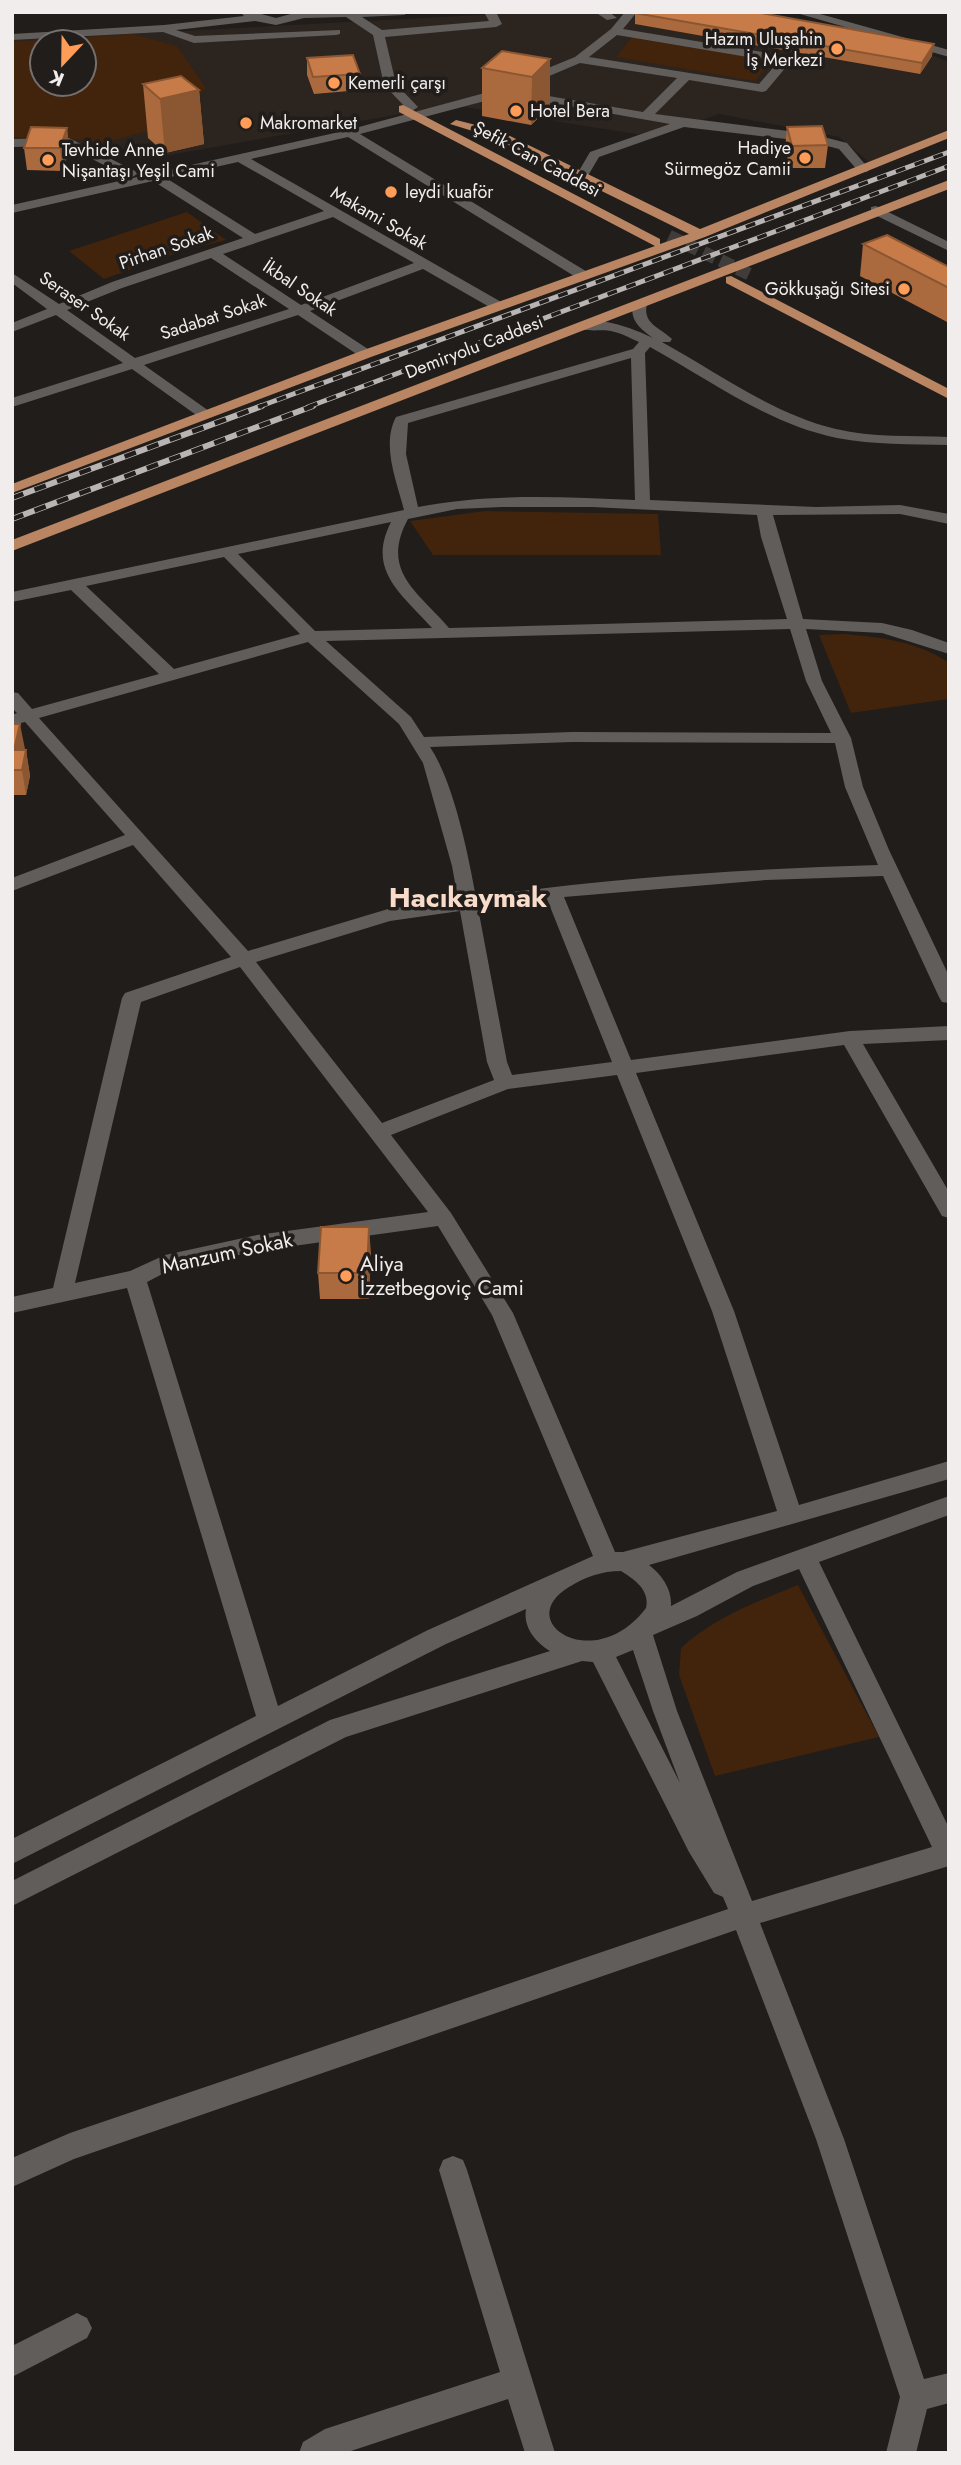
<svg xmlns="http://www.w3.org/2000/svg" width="961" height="2465" font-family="Jost,sans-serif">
  <rect width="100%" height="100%" fill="#201d1b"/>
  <path fill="#2c241e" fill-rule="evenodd" d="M535,12H768L905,44L949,62V131L869,162L839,137L719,114L655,137L452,105L164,156L89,143L12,146V40ZM42,42H84V84H42Z"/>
  <path fill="#42230c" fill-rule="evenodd" d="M132,34L177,46L206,88L166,126L103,143L74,139L12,137V42ZM42,42H84V84H42Z
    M632,37L772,60L755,81L616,57Z
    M187,212L226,240L183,251L104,279L69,251Z
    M485,511L658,514L661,555H433L410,521Z
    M843,634C880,637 917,641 949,663V699L851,713L819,635Z
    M798,1585L879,1737L715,1776L679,1675L681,1648C715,1617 756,1602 798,1585Z"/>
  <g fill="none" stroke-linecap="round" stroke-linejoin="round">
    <path stroke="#3f3c3a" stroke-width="13" stroke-dasharray="13 6" stroke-linecap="butt" d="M669,236L749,274"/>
    <path fill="#615d5b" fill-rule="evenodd" d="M240,12H254L276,18L298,12H410L404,15L362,17L382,30L489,21L484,12H496L502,24L496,27L385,37L396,84L418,107L412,111L408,110L384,85L373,35L346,17L304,18L276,25L255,21L176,30L195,36L340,30V34L336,35L194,43L163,32L12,40V34L164,25L244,16Z
      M595,12H609L617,18L607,20Z
      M625,12H637L623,29L786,56L792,60L766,91L762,92L689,80L655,114L812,134L847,143L869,169L867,172H859L839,149L812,142L684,127L599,157L586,179H578L576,176L590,152L670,124L523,98L517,94L519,91L643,112L677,78L580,63L500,97L360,134L589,273V279H579L348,137L251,159L503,303V309H493L423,269L310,311L371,351V357H361L298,315L144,365L209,411L211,414L209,417H199L132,369L12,407V398L123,363L56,315L12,332V323L47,309L12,283V273L59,304L112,282L243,238L153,181L12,213V205L348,130L492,91L575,57L611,29ZM617,35L778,62L759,84L589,57ZM238,162L324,211L255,234L166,178ZM333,217L414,263L301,305L223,254ZM211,258L289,309L135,358L67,310L122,288Z
      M793,12H813L949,50V57Z
      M69,138L135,171L137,174L131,178L127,177L67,146L12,147V139Z
      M876,206L949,242V251L871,213V207Z
      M640,300L647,304C642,324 661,328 672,339L670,342H662C718,373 773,414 836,429C872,438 911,435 949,437V445C911,444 874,445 837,438C768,424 710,380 650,347L645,353L650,500L816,507L900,505L949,514V524L900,514L773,515L803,619L882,623L912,630L949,643V654L882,633L806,629L822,681L851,738L863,787L889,850L949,976V1003L942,1002L939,997L883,876L766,880L564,897L631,1060L850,1031L949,1026V1040L863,1044L949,1192V1218L942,1216L844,1045L636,1073L734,1311L799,1505L949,1461V1479L649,1565C662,1575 672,1589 671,1606L737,1572L949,1496V1515L819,1562L949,1828V1866L760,1923L844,2139L924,2379L949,2373V2403L927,2409L916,2453H886L900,2397L816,2139L736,1930L74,2159L12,2187V2158L70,2133L728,1909L723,1897L714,1893L689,1852L593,1662L582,1661L346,1737L12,1906V1881L330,1720L550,1651C535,1642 523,1627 526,1609L446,1644L12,1864V1839L256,1716L127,1288L12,1313V1297L53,1288L122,998L125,993L231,957L133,845L12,891V878L125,835L25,722L12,725V715L17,713L12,708V692L18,693L32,709L159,674L71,590L12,602V592L404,510C397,482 381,445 396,417L633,349L639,342C630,338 621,333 611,331C598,329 585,333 575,326C592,312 635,329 653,338C641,330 629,320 633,304ZM631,358L635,500C563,497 490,493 418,507L406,454L408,423ZM502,507H592L757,515L761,537L787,619L449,628C417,591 380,571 408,519L457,509ZM391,522C366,571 402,594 432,628L315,631L238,554ZM224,557L300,634L174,669L86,586ZM790,629L806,681L831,733L572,732L424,737L411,717L326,641ZM308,642L399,724L423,763L452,866L458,899L388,909L248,951L39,718ZM572,742L835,743L845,787L878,865C743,869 609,878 476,897C468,854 454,783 430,747ZM547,899L612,1062L512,1075L507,1062L478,908ZM460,911L487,1062L494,1080L382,1123L256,962L390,921ZM240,967L428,1212L257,1235L165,1255L130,1271L75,1283L141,1002ZM617,1075L712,1311L777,1511L623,1552H615L513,1313L451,1213L391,1135L508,1089ZM438,1226L492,1315L593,1556L428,1630L278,1706L147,1282L170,1270L257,1251ZM799,1569L932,1847L752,1901L677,1711L653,1635L697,1616L753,1586ZM621,1571C635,1580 650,1590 646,1608C595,1676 511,1622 569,1587C585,1577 602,1571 621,1571ZM633,1650L653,1711L680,1783L616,1657Z
      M453,2156L463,2160L467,2170L555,2453H525L508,2399L345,2453H299L303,2442L325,2429L500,2372L439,2170L443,2160Z
      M77,2313L87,2318L92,2328L87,2338L12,2377V2346Z"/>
    <path fill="#ba8562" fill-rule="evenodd" d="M403,105L660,239V244L689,234L492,137L450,124L456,120L500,131L700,229L949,130V138L705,237L371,357L12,493V484L361,351L655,246L399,112V106Z
      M949,180V189L12,551V540Z
      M731,276L949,389V399L726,283V277Z"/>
    <defs>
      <path id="rail-far1" d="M258,407L949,152
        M308,407L949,166"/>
      <path id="rail" d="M12,498L262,406
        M12,519L313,406"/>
    </defs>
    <use href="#rail-far1" stroke="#b8b5b4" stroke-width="5"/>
    <use href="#rail" stroke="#b8b5b4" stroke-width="6"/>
    <use href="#rail-far1" stroke="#201d1b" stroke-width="3.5" stroke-dasharray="10" stroke-linecap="butt"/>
    <use href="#rail" stroke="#201d1b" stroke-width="4.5" stroke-dasharray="12" stroke-linecap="butt"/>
  </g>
  <path fill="#ab6a3e" d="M635,13L932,56L920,74L635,24Z
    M307,58L360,74L361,90L314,94L307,75Z
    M550,59V107L531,125L482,116V68Z
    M143,84L199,90L204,144L165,153L148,138Z
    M787,127L828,145L825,168H790L785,149Z
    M67,128L69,150L63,171L27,170L24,148Z
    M863,244L949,267V323L860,276Z
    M12,724L24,750H26L30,776L26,795H12Z
    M371,1253L369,1299H320L318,1273Z"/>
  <path fill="#8b5632" d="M934,44L932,56L920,74L922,63Z
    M550,59V107L531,125L532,77Z
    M199,90L204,144L165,153L160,99Z
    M67,128L69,150L63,171L60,148Z
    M20,724L25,749L20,770L14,750Z
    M26,750L30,776L26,795L22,770Z
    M369,1227L371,1253L369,1299L367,1273Z"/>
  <path fill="#c77b48" stroke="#8b5632" stroke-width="2" d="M636,12H755L934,44L922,63L635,13Z
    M502,51L550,59L532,77L482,68Z
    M353,55L360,74L313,77L307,58Z
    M181,76L199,90L160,99L143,84Z
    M822,126L828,145L792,146L787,127Z
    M31,127L67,128L60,148H24Z
    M887,235L949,267V288L863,244Z
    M12,724H20L14,750H26L22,770H12Z
    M321,1227H369L367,1273H318Z"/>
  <g fill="#fe9c58" stroke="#201d1b" stroke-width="2.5">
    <circle cx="837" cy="49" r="7"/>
    <circle cx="334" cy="83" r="7"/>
    <circle cx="516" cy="111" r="7"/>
    <circle cx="246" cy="123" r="7"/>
    <circle cx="805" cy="158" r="7"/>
    <circle cx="48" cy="160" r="7"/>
    <circle cx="391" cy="192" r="7"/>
    <circle cx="904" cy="289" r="7"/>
    <circle cx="346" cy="1276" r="7"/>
  </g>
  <g text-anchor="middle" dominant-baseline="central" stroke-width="7" stroke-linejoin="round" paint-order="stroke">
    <g font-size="18" fill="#f0edec" stroke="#201d1b" text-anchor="start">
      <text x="823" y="39" text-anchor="end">Hazım Uluşahin<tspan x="823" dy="21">İş Merkezi</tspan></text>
      <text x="348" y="83">Kemerli çarşı</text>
      <text x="530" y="111">Hotel Bera</text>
      <text x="260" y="123">Makromarket</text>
      <text x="791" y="148" text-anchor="end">Hadiye<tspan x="791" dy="21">Sürmegöz Camii</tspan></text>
      <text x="62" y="150">Tevhide Anne<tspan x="62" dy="21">Nişantaşı Yeşil Cami</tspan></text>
      <text x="405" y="192">leydi kuaför</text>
      <text x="890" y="289" text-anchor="end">Gökkuşağı Sitesi</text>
    </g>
    <g font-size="18" fill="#f0edec" stroke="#201d1b">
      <text transform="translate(537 159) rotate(28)">Şefik Can Caddesi</text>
      <text transform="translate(379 218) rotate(30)">Makami Sokak</text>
      <text transform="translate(166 248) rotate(-19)">Pirhan Sokak</text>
      <text transform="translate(300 288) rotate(34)">İkbal Sokak</text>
      <text transform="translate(85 306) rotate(35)">Seraser Sokak</text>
      <text transform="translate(213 317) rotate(-18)">Sadabat Sokak</text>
      <text transform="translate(474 347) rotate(-21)">Demiryolu Caddesi</text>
    </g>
    <g font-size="21" fill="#f0edec" stroke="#201d1b">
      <text transform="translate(227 1253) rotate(-12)">Manzum Sokak</text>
    </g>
    <g font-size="21" fill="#f0edec" stroke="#201d1b" text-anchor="start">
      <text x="360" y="1264">Aliya<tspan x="360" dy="24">İzzetbegoviç Cami</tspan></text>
    </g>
    <g font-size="28" font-weight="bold" fill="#f8dbc9" stroke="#201d1b">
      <text x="468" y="897">Hacıkaymak</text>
    </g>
  </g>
  <rect width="961" height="2465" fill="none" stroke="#f0edec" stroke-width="28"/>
  <g transform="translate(63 63) rotate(202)"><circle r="33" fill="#201d1b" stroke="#73706f" stroke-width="2"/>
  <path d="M0-5L12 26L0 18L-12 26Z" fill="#fe9c58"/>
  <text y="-10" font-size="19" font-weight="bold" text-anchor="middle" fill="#f0edec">K</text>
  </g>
</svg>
